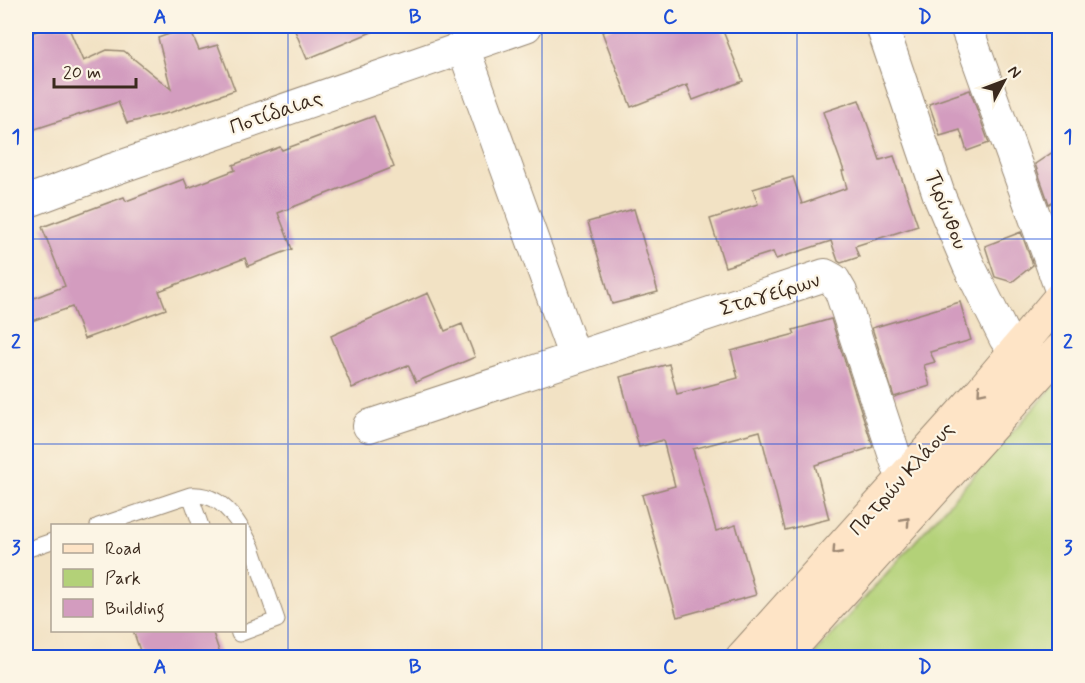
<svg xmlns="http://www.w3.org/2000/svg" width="1085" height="683" font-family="Mynerve,sans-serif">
  <rect width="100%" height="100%" fill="#fcf5e5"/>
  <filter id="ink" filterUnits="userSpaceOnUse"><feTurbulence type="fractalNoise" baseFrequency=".0167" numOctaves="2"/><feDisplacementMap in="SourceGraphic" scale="12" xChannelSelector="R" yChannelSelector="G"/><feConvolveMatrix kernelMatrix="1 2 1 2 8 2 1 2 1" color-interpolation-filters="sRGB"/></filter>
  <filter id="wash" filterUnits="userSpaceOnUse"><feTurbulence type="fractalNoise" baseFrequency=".008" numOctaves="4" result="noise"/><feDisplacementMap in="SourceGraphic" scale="24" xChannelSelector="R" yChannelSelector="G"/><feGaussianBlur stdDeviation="1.35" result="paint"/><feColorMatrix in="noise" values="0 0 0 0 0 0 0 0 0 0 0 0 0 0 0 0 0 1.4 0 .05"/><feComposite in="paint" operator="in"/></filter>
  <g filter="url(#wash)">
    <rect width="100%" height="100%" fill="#f2e2c4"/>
    <path fill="#b3d178" stroke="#777e4b" stroke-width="1.5" d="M1059,380V657H812Z"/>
    <g id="blocks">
      <path fill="#d39cbf" d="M51,26H68L83,61L107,50L124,51L171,89L158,38L189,27L199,50L218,45L235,90L172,112L127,123L118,102L26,132V35Z
        M293,26H386L307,59Z
        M618,26H721L743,81L693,100L687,85L631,107L602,32Z
        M970,90L989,143L967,151L960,130L940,136L929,104Z
        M859,100L880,160L894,156L918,226L855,246L859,257L841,263L838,261L831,241L776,259L773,252L725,267L710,219L758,204L753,189L793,177L802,204L847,188L842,171H844L823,112Z
        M374,116L394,167L278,213L292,249L248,266L245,258L159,291L166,309L84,339L72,307L26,323V301L65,286L42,227L124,197L126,201L184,179L188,188L235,170L233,165L280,147L282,150Z
        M1059,148V197L1049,204L1035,164Z
        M634,209L658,292L612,304L588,222Z
        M1021,232L1033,265L1012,282L995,277L985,246Z
        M428,293L445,331L462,324L475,357L416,382L408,365L352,388L331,336Z
        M960,302L971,340L930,352L935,362L924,365L930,386L894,397L872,328Z
        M831,319L873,447L815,465L829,519L785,530L760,431L693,449L716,531L736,525L756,595L677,617L642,495L675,486L663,440L639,447L620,377L669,364L677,394L738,378L731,351L795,334L793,330Z
        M133,630H212L221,657H142Z"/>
    </g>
  </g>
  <g filter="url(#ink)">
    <use href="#blocks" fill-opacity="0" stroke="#968671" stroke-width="1.5"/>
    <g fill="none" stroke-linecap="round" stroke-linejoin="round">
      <defs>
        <path id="service" d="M190,495L201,526
          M98,526L190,495C213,493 228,507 240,526
          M26,550L52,541
          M238,630L239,634L277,620L252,547L244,532"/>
        <path id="minor" d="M882,26L940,198L969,266L1005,338L1020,356L1036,363
          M966,26L1060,287
          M463,47L575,358
          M26,202L114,169L526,26
          M369,426L825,275L834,280L841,292L902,478"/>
        <path id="secondary" d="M742,658L980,393L1060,298
          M782,658L1060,350"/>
      </defs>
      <use href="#service" stroke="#968671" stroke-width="17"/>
      <use href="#minor" stroke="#968671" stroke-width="34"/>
      <use href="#secondary" stroke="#968671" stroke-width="35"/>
      <use href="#service" stroke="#fff" stroke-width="15"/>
      <use href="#minor" stroke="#fff" stroke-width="32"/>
      <use href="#secondary" stroke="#fee4c6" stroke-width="33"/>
    </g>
    <defs><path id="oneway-chevron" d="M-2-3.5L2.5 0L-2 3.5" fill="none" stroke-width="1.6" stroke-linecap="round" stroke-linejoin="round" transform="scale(1.5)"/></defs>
    <g stroke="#9c8772">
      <use href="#oneway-chevron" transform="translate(981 391) rotate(131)"/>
      <use href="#oneway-chevron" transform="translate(906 521) rotate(-48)"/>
      <use href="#oneway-chevron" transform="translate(836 551) rotate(132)"/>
    </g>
  </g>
  <path fill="none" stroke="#1d4ed8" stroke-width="1.5" stroke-opacity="0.55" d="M288,26V658M542,26V658M797,26V658M26,239H1060M26,444H1060"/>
  <g text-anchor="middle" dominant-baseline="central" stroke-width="4.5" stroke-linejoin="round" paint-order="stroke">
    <g font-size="21" fill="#3b2a1e" stroke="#fcf5e5">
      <text transform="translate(276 113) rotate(-19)">Ποτίδαιας</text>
      <text transform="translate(946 210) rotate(69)">Τιρύνθου</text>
      <text transform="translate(770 295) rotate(-17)">Σταγείρων</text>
      <text transform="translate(902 479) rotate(-48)">Πατρών Κλάους</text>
    </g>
  </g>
  <rect width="1085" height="683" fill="none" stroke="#fcf5e5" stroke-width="66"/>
  <rect x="51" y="524" width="195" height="108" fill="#fcf5e5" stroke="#afa495" stroke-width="1.5"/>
  <rect x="63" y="544" width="30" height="9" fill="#fee4c6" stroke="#afa495" stroke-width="1.5"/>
  <text x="105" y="554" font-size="18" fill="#3b2a1e">Road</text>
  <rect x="63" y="569" width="30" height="18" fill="#b3d178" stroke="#afa495" stroke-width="1.5"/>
  <text x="105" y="584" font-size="18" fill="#3b2a1e">Park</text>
  <rect x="63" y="599" width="30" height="18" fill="#d39cbf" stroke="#afa495" stroke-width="1.5"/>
  <text x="105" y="614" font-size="18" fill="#3b2a1e">Building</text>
  <g transform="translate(1004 81) rotate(49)" stroke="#fcf5e5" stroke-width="4.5" paint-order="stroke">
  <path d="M0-4.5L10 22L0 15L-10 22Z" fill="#3b2a1e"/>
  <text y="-9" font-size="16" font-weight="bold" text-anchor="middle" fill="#3b2a1e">N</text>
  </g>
  <path d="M54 78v9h82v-9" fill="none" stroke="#3b2a1e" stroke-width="3"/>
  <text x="63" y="78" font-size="18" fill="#3b2a1e" stroke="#fcf5e5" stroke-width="4.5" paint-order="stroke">20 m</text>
  <rect x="33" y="33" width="1019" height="617" fill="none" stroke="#1d4ed8" stroke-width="2"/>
  <g font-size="20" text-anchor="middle" font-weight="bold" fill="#1d4ed8">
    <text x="160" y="23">A</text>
    <text x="415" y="23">B</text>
    <text x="670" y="23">C</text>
    <text x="925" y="23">D</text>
    <text x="16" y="143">1</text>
    <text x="1068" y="143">1</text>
    <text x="16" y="348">2</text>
    <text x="1068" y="348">2</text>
    <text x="16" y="554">3</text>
    <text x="1068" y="554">3</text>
    <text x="160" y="673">A</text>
    <text x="415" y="673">B</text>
    <text x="670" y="673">C</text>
    <text x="925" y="673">D</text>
  </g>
</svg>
